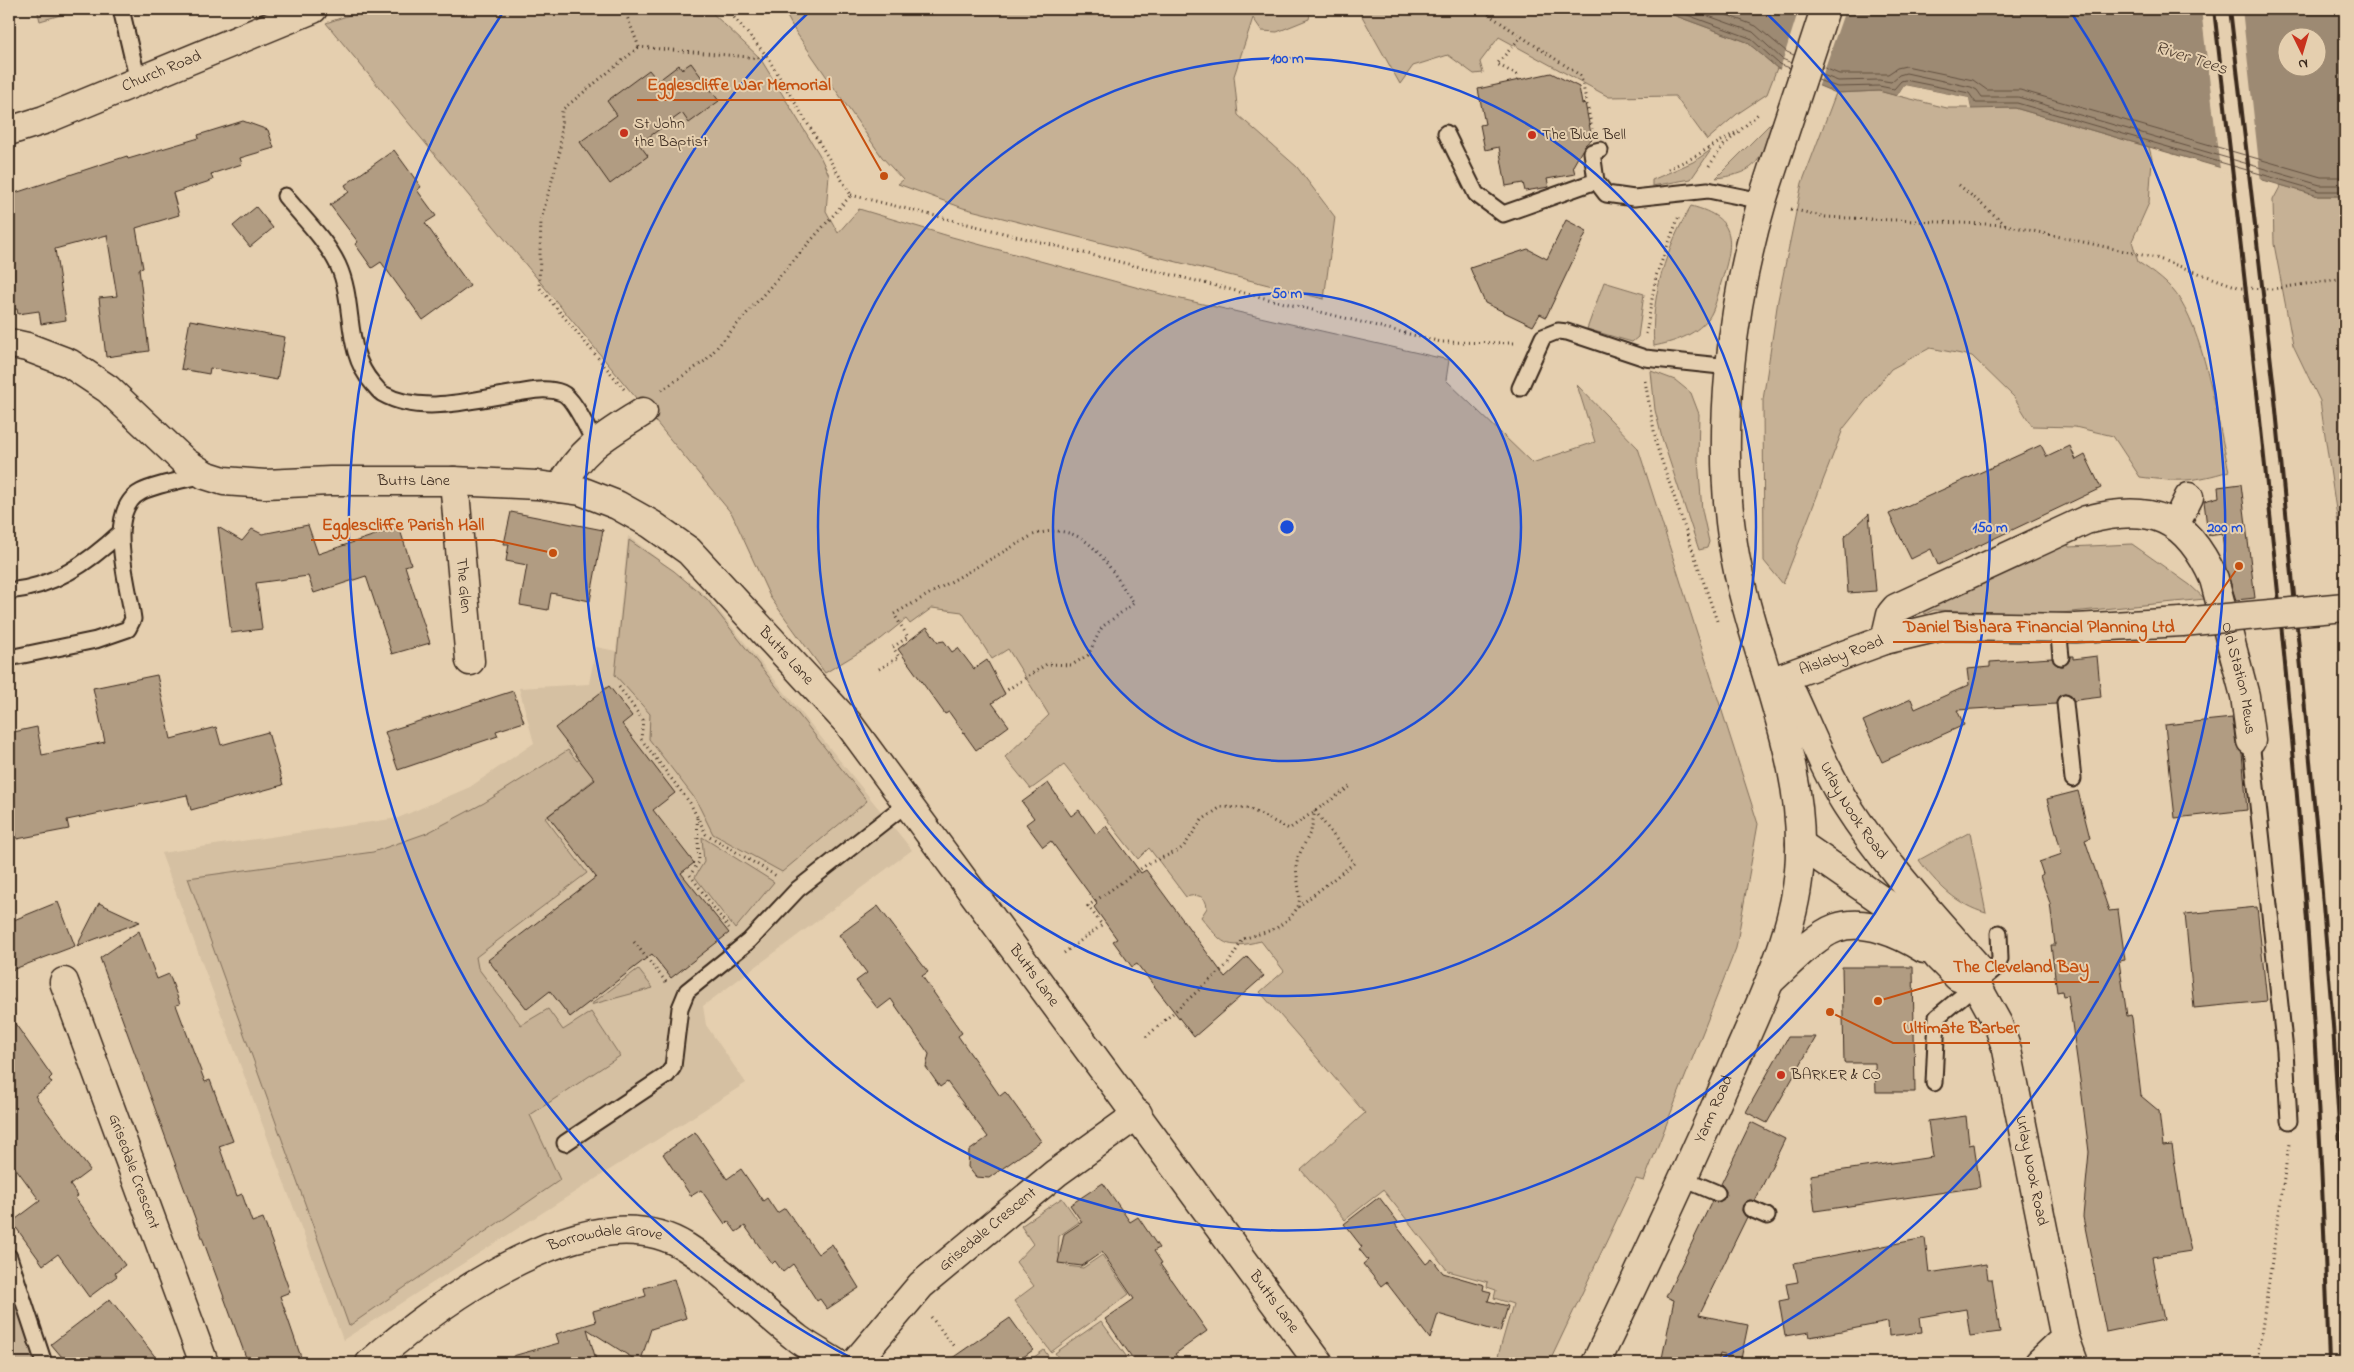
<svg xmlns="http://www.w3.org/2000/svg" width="2354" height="1372" font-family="'Indie Flower',sans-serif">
  <rect width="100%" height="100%" fill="#e5cfaf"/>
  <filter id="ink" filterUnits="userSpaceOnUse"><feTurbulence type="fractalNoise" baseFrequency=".02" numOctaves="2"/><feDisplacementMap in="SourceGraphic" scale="10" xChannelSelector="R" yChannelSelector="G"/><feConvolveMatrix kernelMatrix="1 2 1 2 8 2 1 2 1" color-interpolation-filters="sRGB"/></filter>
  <g filter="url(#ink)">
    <path fill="#d5c0a2" d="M628,536L708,597L912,850L703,1006L706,1025L746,1083L343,1340L161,853L398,818L470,787L534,743L519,688L589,684L596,647L616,651Z"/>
    <path fill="#c6b195" stroke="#806e5a" d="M37,9H81L40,21Z
      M367,9H708L760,58L819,154L829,175L826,211L838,233L859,209L952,237L1172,297L1449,360L1446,380L1532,463L1595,442L1577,385L1638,448L1758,824L1736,948L1644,1181L1636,1179L1549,1363H1517L1498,1356L1513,1304L1494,1298L1496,1290L1487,1287L1488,1282L1448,1271L1383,1190L1345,1220L1301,1170L1365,1113L1260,992L1284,971L1261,941C1224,950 1223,944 1201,917L1207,908C1206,895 1197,894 1186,897L1149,848L1138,859L1064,765L1031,789L1005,757L1049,715L1008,649L992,659L962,612L932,608L910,624L906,619L881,639L825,673L770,597L732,514L326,23Z
      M783,9H1311L1309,19L1277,32L1262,31L1253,18L1234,76L1238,115L1297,167L1335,217L1324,299L963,208L898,184L903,180L882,157L795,31Z
      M1358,9H1657L1747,42L1777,68L1767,94L1737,114L1707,140L1675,96L1609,97L1499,37L1480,62L1483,73L1474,74L1448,55L1413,66L1400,84Z
      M1879,91L1947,108H2015L2149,147L2152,159L2149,203L2132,241L2138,262C2152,271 2172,285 2180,300C2207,345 2217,419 2229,471C2193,482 2178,482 2140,477L2113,436L2075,427L2032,426L2014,397L1972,356L1930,348L1891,369L1843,429L1783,584L1764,561L1763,400L1778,300L1802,183L1836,93Z
      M1773,121C1761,159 1760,173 1716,178Z
      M1711,150L1691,179L1652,186V180L1693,162Z
      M2281,185L2318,196H2345V571L2320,401L2293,345L2274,244L2273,200Z
      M1691,206C1738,218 1734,242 1721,283C1718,293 1715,310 1708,319C1694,336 1674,342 1654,346C1650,297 1666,248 1691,206Z
      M1604,282L1644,294L1638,337L1632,342L1587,329Z
      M1651,371L1675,380L1691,393L1699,414L1698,460L1702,510L1709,542L1707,548L1699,550L1662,438L1655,410Z
      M629,540L674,571L707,599L867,801L782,872L713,834L696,800L649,739L650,714L615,675Z
      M2066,541L2069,547L2132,544L2190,585L2205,599L2051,614L1934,610L1925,614L1922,608Z
      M605,740L620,759L545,818L587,873L476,957L478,968L521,1025L548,1009L563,1030L591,1012L620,1056L530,1115L560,1180L349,1326L188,878L373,852L427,833L484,803L568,750L577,761Z
      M1970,832L1986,913C1957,905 1936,884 1919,860Z
      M702,837L774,882L735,929L695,877L704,862Z
      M638,969L653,988L590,1005Z
      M1062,1198L1079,1222L1059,1236L1058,1253L1067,1266L1083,1268L1102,1255L1129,1294L1051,1352L1014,1301L1034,1286L1016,1262L1033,1244L1021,1226Z
      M9,1280L36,1363H9Z
      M1101,1321L1131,1363H1062L1055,1353Z
      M1044,1350L1053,1363H1026Z"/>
    <path fill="#9d8a73" stroke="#766451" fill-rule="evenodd" d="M1657,9H2345V196H2318L2015,108L1971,109L1969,98L1904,85L1897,96L1879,91L1836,93L1777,68L1747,42ZM2286,38H2316V68H2286Z"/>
    <path fill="#e5cfaf" d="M1799,9H1853L1850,12L1844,13L1818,88L1779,72Z
      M2201,9H2242L2261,182L2220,170Z
      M1904,85L1969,98L1971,109H1968L1967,100L1905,87L1900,96H1897Z"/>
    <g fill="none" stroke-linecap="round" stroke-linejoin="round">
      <path stroke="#625040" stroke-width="1" d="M1671,9L1750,38L1779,64L1790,68
        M1689,9L1753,32L1782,59L1792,63
        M1711,9L1756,26L1787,52L1794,55
        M1822,67L1839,74H1888L1897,68L1906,66L1973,80L1987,90H2020L2321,177H2345
        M1820,74L1838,81L1879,80L1891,82L1899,75L1906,73L1971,87L1977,90L1982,97H2018L2320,185H2345
        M1818,80L1837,87L1879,86L1894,89L1901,81L1905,80L1969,93L1976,103H2017L2319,191H2345"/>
    </g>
    <path fill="#b19c82" stroke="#3b2a1e" d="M691,63L719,101L689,123L682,113L639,144L648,156L610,184L580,142L617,115L607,101L649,70L658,81L679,65L682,69Z
      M1551,73L1579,87L1582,104L1585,103L1592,139L1585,145L1573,166L1575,174L1547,179L1549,187L1525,191L1523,183L1506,186L1499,147L1485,150L1480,125L1485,124L1478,89Z
      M243,121L268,130L274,148L240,158L242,164L211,174L213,180L173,193L179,215L136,228L143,268L139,269L149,351L106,357L99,298L117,296L107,235L55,249L66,320L41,324L39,311L18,314L17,309L9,310V195L127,156L128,159L199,138L198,135Z
      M394,150L421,187L417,190L436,216L425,223L470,286L423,320L381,262L372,268L355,244L358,242L330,205L349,192L345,185Z
      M256,207L273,228L250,247L233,226Z
      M1566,220L1587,231L1546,317L1540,314L1533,326L1485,303L1470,268L1528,249L1547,259Z
      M190,320L285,337L277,380L210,368L209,374L181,369Z
      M2041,445L2047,457L2070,446L2076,460L2085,455L2101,488L1938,565L1931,549L1911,559L1889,514Z
      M2241,484L2255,598L2236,600L2226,569L2222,533L2208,535L2204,501L2219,497L2218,487Z
      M511,512L603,530L590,601L551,593L548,610L520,605L527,565L506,561L509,544H504Z
      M1869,514L1876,591L1848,593L1844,537Z
      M308,525L318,554L399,527L411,564L405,566L430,643L392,654L366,576L314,593L308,576L256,583L262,629L231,633L218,527L242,541L252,529L262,534Z
      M927,627L938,642L944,641L952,652L958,648L974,669L987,660L1005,694L992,703L1009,726L976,750L949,712L945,714L898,649Z
      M2070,656H2073V659L2097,656L2101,697L2077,700L2074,702L2072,697L2065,694L2059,696L2056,704L1957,710L1964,725L1882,762L1863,721L1911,699L1915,709L1969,685L1967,669L1990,667V662L2052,658L2057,665L2062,666L2069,661Z
      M157,675L171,739L216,727L221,745L268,732L283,785L191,810L187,795L67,820L69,829L17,839L9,800V733L37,727L42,755L105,742L93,688Z
      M609,686L632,716L622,724L675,793L653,810L694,863L681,873L729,933L671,978L652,954L570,1017L550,991L527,1009L488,960L596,877L548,816L595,780L555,728Z
      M513,691L524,722L496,731L498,736L398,770L385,732Z
      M2232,718L2236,744L2242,753L2247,810L2175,818L2165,725Z
      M1048,783L1071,816L1079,810L1096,834L1106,826L1141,873L1146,870L1225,977L1247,957L1264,976L1194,1037L1137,964L1132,967L1113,941L1117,939L1094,907L1097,904L1051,841L1043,847L1026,824L1034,818L1022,802Z
      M2078,791L2090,838L2085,840L2109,911L2118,910L2125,960L2119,961L2127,1016L2131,1015L2132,1018L2141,1096L2159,1111L2163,1146L2172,1145L2182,1213L2191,1251L2152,1257L2164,1320L2106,1332L2083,1217L2089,1152L2080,1080L2068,995L2063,996L2062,991L2057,992L2051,945H2055L2050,903L2040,876L2043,874L2039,862L2062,854L2047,799Z
      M58,902L75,946L9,971V922Z
      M99,903L140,922L77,946Z
      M878,906L928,972L922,976L962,1033L958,1036L1000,1096L1005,1092L1007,1094L1041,1141L989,1178L976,1177L968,1167L969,1151L988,1137L947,1082L940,1087L926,1067L929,1054L891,999L878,1009L856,981L867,973L839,935Z
      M2257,907L2267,1001L2194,1008L2185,914Z
      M139,931L157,979L169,974L180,1004L176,1005L205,1082L210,1080L233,1141L219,1146L237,1196L242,1194L252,1222L263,1218L290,1292L280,1296L303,1363H248L100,958Z
      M1842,967H1913L1915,1092H1876L1875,1063H1844Z
      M9,1015L52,1076L49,1079L52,1083L35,1096L90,1170L70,1185L78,1196L75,1198L125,1265L115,1273L117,1276L89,1297L58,1254L43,1265L12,1222L40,1201L9,1159Z
      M1788,1037H1816L1767,1123L1746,1112Z
      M1966,1116L1969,1145L1974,1144L1980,1187L1815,1211L1810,1175L1933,1157L1928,1121Z
      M1751,1122L1785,1139L1755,1201L1749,1200L1743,1205L1742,1211L1747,1217L1699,1315L1748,1325L1741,1359L1720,1354L1718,1363H1661L1674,1300L1666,1297L1712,1201L1719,1202L1725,1197L1726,1191L1721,1184Z
      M695,1132L727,1179L741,1169L763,1201L767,1198L777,1213L785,1208L818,1254L832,1244L859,1288L827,1309L820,1299L817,1301L793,1264L783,1272L775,1261L772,1264L745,1226L736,1232L728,1221L725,1224L701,1190L691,1196L663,1154Z
      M1103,1183L1130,1222L1138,1217L1159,1248L1154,1251L1162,1263L1160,1264L1207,1331L1175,1354L1182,1363H1136L1105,1319L1134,1299L1102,1252L1082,1266L1058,1263L1064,1234L1082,1222L1070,1205Z
      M1379,1197L1398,1222L1395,1224L1426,1264L1432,1259L1443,1273L1484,1285L1483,1290L1491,1292L1488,1301L1508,1306L1500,1332L1438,1314L1430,1339L1386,1282L1381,1286L1363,1264L1368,1260L1359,1249L1362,1247L1344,1224Z
      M1925,1238L1929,1273L1986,1264L1988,1279H1992L2000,1332L1970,1336L1966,1309L1920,1317L1922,1332L1889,1336L1888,1322L1810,1337L1809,1332L1785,1336L1779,1301L1789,1299L1786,1284L1798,1282L1794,1263Z
      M674,1279L686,1318L651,1329L640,1363L587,1329L597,1363H514L513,1356L559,1343L556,1334L596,1322L593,1311L646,1296L644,1288Z
      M110,1299L140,1337L160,1363H67L51,1344Z
      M1010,1318L1033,1350L1015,1363H945Z"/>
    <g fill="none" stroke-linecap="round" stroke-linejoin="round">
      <defs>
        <path id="service" d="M121,9L138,81
          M1446,133L1476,194L1503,214L1596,181
          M1600,150L1592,152L1596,181L1606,194L1634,198L1708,190L1762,201
          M285,196C303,218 326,240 338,265C356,304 343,350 373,384C376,387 379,392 383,394C422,416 475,399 517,393C532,391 547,387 562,393C574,398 588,431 595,443
          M1520,388L1543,337L1558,331L1567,332L1645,358L1730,367
          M9,591C53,587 88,563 120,533
          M2058,627L2061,657
          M9,658L96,640L128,629L133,619C129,586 104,511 141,492C156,484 188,479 205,475
          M2065,703L2073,779
          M2251,741L2285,1051L2289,1121
          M1934,1083L1937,1017L1997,967L2000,959L1999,933
          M565,1143L667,1075L673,1067L680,1008L687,991L749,941L798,889L906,804
          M1684,1179L1717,1193
          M1751,1209L1767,1216
          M9,1257L44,1363"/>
        <g id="minor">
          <path id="s1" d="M9,131L44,120L313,9"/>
          <path id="s2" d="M9,343L27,347L69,363L108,389L185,462L205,475L224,481L265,484L330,481H454L537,485L581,491L617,505L651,524L689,551L848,723L1319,1363"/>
          <path id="s3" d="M454,481L470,661"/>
          <path d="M560,488C583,447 605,436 643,412"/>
          <path d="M2175,525L2189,497"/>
          <path id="s4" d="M1885,640L1891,614L1896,608L2086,520C2151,503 2186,516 2214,579L2245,696L2251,741"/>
          <path id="s5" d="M1770,682L1885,640L1944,626L2076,628L2182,622"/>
          <path id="s6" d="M64,982L204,1363"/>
          <path id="s7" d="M370,1363C439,1303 592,1188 686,1247C727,1273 760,1310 798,1339C810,1348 824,1355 836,1363"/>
          <path id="s8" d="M855,1363L921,1285L1056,1173L1138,1114"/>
          <path d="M2039,1363L2065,1338"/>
        </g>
        <g id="primary">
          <path id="s9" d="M1770,682L1791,691C1809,729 1824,769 1846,804C1883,862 1931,914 1976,965V984L1998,1024L2007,1050L2065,1338L2074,1363"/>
          <path d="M1800,844L1894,909L1924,938L1938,957L1958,977L1976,984"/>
          <path d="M1770,981C1788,965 1814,936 1836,928C1865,918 1900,934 1924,949"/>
          <path id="s10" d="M1596,1363C1643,1265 1690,1166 1733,1066C1760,1003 1793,939 1799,871C1809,758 1750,653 1733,544C1716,434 1731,305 1763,198C1783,135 1805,72 1825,9"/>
        </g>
      </defs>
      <use href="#service" stroke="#3b2a1e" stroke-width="19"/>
      <use href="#minor" stroke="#3b2a1e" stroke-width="31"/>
      <use href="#primary" stroke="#3b2a1e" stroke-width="31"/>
      <path stroke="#3b2a1e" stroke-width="3" stroke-dasharray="1 4" stroke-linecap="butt" d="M624,9L639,47L760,58L766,55
        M1480,9L1581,76L1592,129
        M1518,80L1517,75L1497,64L1521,37
        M1709,166L1723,146L1758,114
        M1668,169L1692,158L1735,133
        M1959,185L2006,225
        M851,195L1441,342L1515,343
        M1791,209L1826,217L2006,225L2156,258L2241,288L2273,289L2345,278
        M1646,334L1656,276L1679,216
        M1645,381L1657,447L1717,621
        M624,389L539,287L541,220L560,151L562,110L639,47
        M662,390L705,361L851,195L766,55L727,9
        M879,669L899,657L893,647L908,637L894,614L1033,535C1088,517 1107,566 1134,603L1102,627L1088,655L1072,665L1047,664L1004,692
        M619,687L643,720L641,739L690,803L706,834L778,877
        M697,818L699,862L690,875L729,928
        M1298,907L1354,863L1315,811
        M634,942L666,982
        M1064,953L1102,925L1088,906L1149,863L1178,851L1184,846L1202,820L1221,807L1248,808L1289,829L1351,786
        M9,1002L17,999
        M1146,1037L1228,964L1243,939L1275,929L1290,918L1298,907L1300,898L1296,868L1298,857L1311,831L1315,810
        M931,1317L955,1348
        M2257,1363L2289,1144"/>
      <use href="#service" stroke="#e5cfaf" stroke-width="15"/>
      <use href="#minor" stroke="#e5cfaf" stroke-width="28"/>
      <use href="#primary" stroke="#e5cfaf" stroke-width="28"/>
      <path stroke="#3b2a1e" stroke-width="4" d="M2214,9C2245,283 2277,556 2300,831C2315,1008 2323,1186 2329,1363
        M2230,9L2274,389L2317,833L2333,1025L2341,1160L2345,1323"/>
      <defs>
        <path id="minor-bridge" d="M2182,622L2345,607"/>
      </defs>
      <use href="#minor-bridge" stroke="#3b2a1e" stroke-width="31" stroke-linecap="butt"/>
      <use href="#minor-bridge" stroke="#e5cfaf" stroke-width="28"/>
    </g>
  </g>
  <circle cx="1287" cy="527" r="234" fill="#1d4ed8" fill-opacity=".12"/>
  <g fill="none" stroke="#1d4ed8" stroke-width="2.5">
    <circle cx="1287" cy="527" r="234"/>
    <circle cx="1287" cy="527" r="469"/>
    <path d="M1766 13A703 703 0 1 1 808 13"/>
    <path d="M861 1363A938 938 0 0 1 505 9M2069 9A938 938 0 0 1 1713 1363"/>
  </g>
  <g fill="#c8321e" stroke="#e5cfaf" stroke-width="2">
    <circle cx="624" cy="133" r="5"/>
    <circle cx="1532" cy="135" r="5"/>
    <circle cx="1781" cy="1075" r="5"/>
  </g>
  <g text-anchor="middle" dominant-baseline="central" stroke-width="4" stroke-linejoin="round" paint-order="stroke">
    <g font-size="16" fill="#3b2a1e" stroke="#e5cfaf">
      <text stroke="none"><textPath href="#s1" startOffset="164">Church Road</textPath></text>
      <text stroke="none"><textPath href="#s2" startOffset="450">Butts Lane</textPath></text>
      <text stroke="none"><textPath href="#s3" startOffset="105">The Glen</textPath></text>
      <text stroke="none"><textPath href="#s2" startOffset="885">Butts Lane</textPath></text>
      <text stroke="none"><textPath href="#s5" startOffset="76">Aislaby Road</textPath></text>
      <text stroke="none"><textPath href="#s4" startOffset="505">Old Station Mews</textPath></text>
      <text stroke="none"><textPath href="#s9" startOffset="158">Urlay Nook Road</textPath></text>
      <text stroke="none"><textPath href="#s2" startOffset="1290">Butts Lane</textPath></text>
      <text stroke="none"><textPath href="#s10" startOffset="280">Yarm Road</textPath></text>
      <text stroke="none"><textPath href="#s9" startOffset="571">Urlay Nook Road</textPath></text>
      <text stroke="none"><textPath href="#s6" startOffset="202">Grisedale Crescent</textPath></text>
      <text stroke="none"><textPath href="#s8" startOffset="189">Grisedale Crescent</textPath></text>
      <text stroke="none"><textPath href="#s7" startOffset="272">Borrowdale Grove</textPath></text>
      <text stroke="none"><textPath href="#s2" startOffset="1695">Butts Lane</textPath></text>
    </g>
    <g font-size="16" fill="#3b2a1e" stroke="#e5cfaf" text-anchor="start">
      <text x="634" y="124">St John<tspan x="634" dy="18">the Baptist</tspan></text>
      <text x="1542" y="135">The Blue Bell</text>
      <text x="1791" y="1075">BARKER &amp; CO</text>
    </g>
    <g font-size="18" font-style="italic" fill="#4f3d2f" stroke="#e5cfaf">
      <text transform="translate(2191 59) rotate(18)">River Tees</text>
    </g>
  </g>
  <circle cx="1287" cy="527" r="8" fill="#1d4ed8" stroke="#e5cfaf" stroke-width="2.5"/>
  <g font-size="15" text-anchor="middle" font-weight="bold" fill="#1d4ed8" stroke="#e5cfaf" stroke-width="4" stroke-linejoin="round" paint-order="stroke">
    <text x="1287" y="63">100 m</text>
    <text x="1287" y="298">50 m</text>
    <text x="1990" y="532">150 m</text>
    <text x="2225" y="532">200 m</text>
  </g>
  <path fill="none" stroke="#c55010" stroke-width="2" d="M884 176L841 100H637M553 553L494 540H311M2239 566L2185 642H1893M1878 1001L1943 982H2099M1830 1012L1893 1043H2030"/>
  <g fill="#c55010" stroke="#e5cfaf" stroke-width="2">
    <circle cx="884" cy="176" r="5"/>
    <circle cx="553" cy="553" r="5"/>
    <circle cx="2239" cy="566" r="5"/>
    <circle cx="1878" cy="1001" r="5"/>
    <circle cx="1830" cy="1012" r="5"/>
  </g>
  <g font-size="18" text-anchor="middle" font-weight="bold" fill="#c55010" stroke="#e5cfaf" stroke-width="4" stroke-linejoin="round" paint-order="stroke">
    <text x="739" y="90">Egglescliffe War Memorial</text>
    <text x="403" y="530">Egglescliffe Parish Hall</text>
    <text x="2039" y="632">Daniel Bishara Financial Planning Ltd</text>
    <text x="2021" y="972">The Cleveland Bay</text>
    <text x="1961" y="1033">Ultimate Barber</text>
  </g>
  <rect width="2354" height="1372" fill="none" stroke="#e5cfaf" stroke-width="30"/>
  <rect x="15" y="15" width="2324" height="1342" fill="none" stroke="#3b2a1e" stroke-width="2" filter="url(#ink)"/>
  <g transform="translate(2302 52) rotate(175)"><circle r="24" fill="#e5cfaf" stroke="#a18d75"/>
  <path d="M0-4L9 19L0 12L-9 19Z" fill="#c8321e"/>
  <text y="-8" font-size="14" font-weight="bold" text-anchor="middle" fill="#3b2a1e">N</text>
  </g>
</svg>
